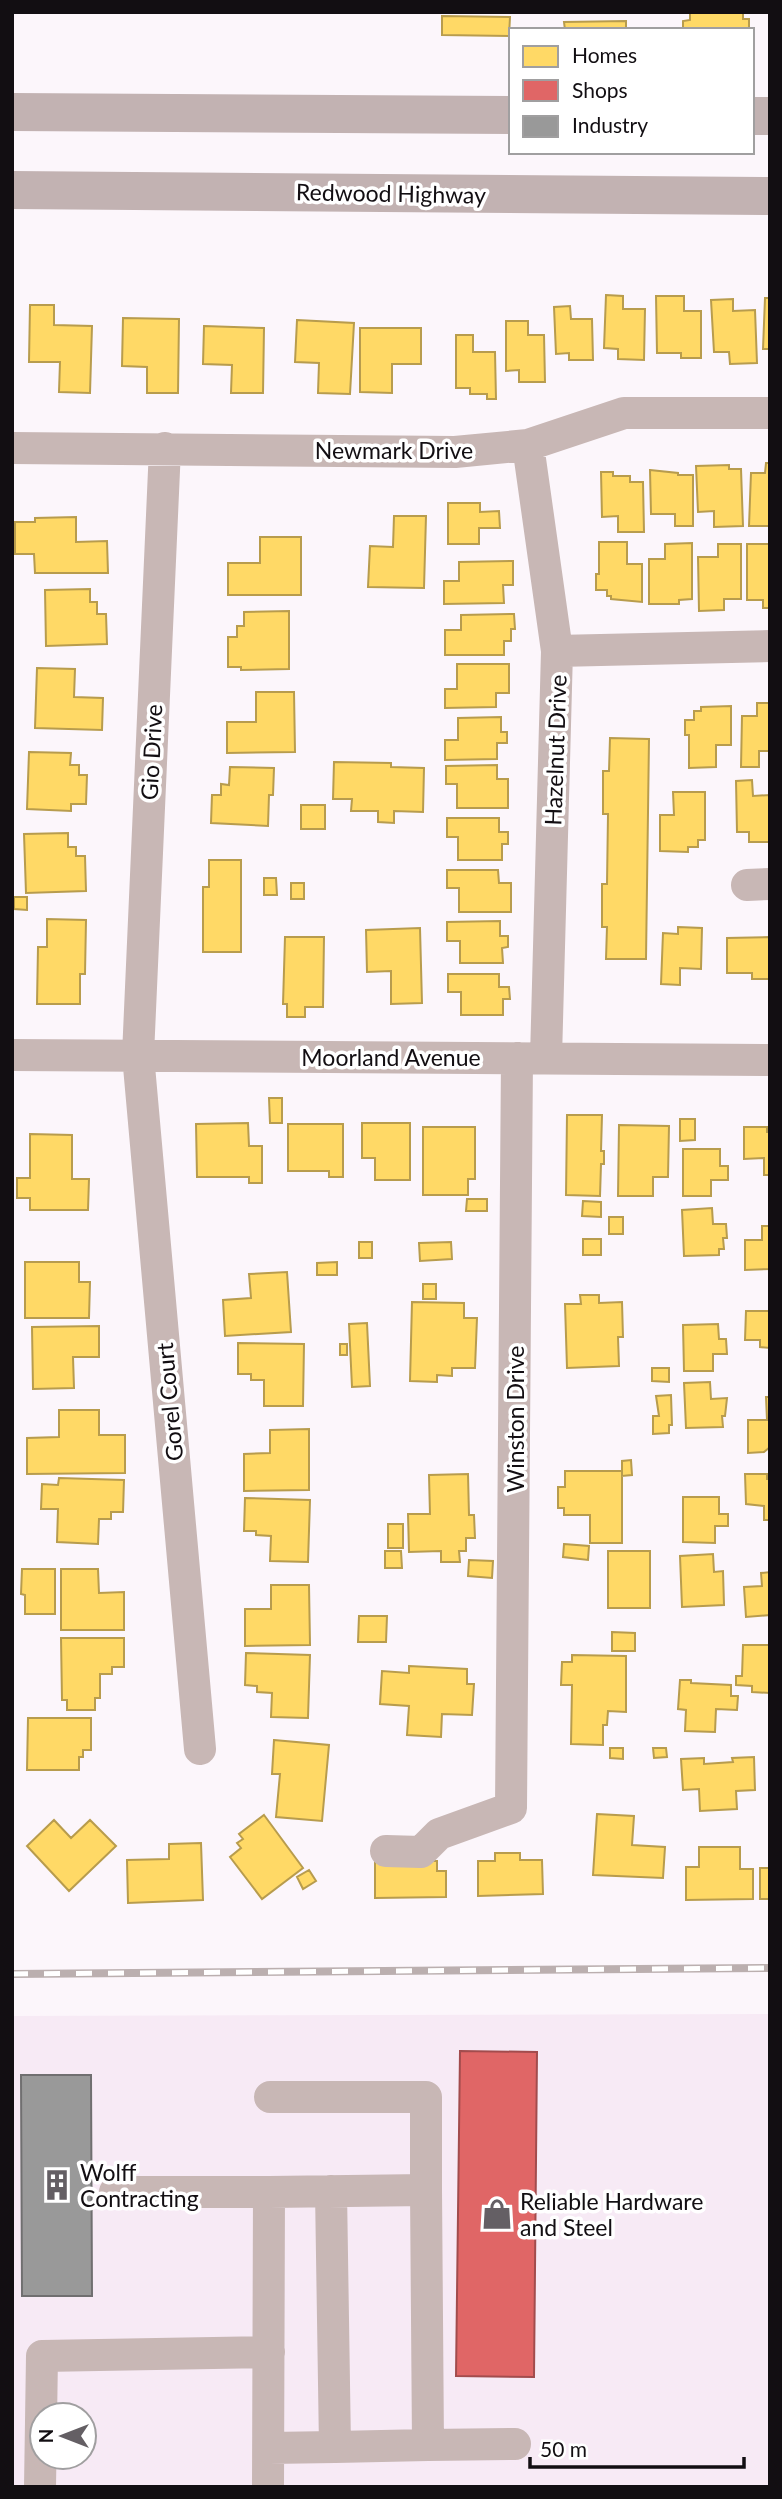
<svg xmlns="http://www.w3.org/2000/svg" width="782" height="2499" font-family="Lato,sans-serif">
  <rect width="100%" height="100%" fill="#fcf6fb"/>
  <path fill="#f7eaf5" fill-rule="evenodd" d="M770,2014V2487H12V2016ZM42,2415H84V2457H42Z"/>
  <path fill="#ffd966" stroke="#b89c4d" stroke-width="2" d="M690,12H743V19H749V30H683V21L690,20Z
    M442,16L510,17L509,36L442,35Z
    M626,21V30H565L564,22Z
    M606,295L623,296V309H645L644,360L618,359V349L604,348Z
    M656,296H684V311H701V358H681V353H657Z
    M765,298H770V349H763Z
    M733,299V311L755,310L757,363L730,364L729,352H714L711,300Z
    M30,305H54V325L92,326L90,393L59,392L60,362H29Z
    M570,306L571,319H592L593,360H569V353L556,354L554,307Z
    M123,318L179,319L178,393H147V367L122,366Z
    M297,320L354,323L350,394L318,393L319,363L295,362Z
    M506,321H528V335H544L545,382H519V370L506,371Z
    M204,326L264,328L263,393H231L232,365L203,364Z
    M360,328H421V364H392V393L360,392Z
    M456,335H473V352H495L496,399H487V394H470V388H456Z
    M766,463H770V526H749L751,473H765Z
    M729,465V469H741L743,526L714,527V511L698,512L696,466Z
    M650,470L678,473V475H693V526H675V514H651Z
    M601,472H613V476H630V482H643L644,532H618V516L602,517Z
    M448,503H480V512L499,511L500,528H479V544H448Z
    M394,516H426L424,588L368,587L370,546L393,547Z
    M76,517V542L107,541L108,573H35L34,554H15V522H35V518Z
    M260,537H301V595H228V563H260Z
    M599,542H627V564H642V602L611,599V596H607V590H596V574H599Z
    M692,543V599L679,600V604H649V559H665V544Z
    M718,544H741V599H724V610L699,611L698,557H718Z
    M747,544H770V608H763V600H747Z
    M513,561V585H503L504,603L444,604V581H459V562Z
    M90,589V602H97V614H106L107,644L46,646L45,590Z
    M289,611V669L241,670V667H228V637H237V626H244V612Z
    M514,614L515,629H511V641H504V655H445V630H461V615Z
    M457,664H509V693H496V707L445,708V689H457Z
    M37,668L75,669L74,697L103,698L102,730L35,728Z
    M256,692H294L295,752L227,753V722H256Z
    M757,703H770V751H759V767H741L742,716H757Z
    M731,706V745H716V767L689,768V735H685V720H694V711H701V707Z
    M501,717V732H507V743H497V759L445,760V740H458V718Z
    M610,738L649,739L646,959H606L607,927H602V884H607L608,814H603V771H609Z
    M29,752L71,753L70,765H79V775H87L86,804H71V811L27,809Z
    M334,762L391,763V767L424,768L423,812L394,811V823L378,822V811H351L352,799H333Z
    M497,765V779H508V808H457V784H446V766Z
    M230,767L274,768L273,795H269L268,826L211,823L212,795H221V784L229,785Z
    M752,780L753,796L770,795V842H749V832H737L736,781Z
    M673,792H705V840H698V847H688V852L660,851V815H674Z
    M301,805H325V829H301Z
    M447,818H499V832H508V844H502V860H458V837H447Z
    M68,833V847H76V856H85L86,891L26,893L24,834Z
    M209,860H241V952H203V887H209Z
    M447,870H498L499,883H511V912H459V888H447Z
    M264,878H276L277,895H264Z
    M291,883H304V899H291Z
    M14,897H27V910L14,909Z
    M47,919L86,920L85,974H80V1004H37L38,947H47Z
    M500,921V936H508V947L502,948L503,963H460V941H447V922Z
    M678,927L702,928L701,969L680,968V985L661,984L663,933L678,934Z
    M420,928L422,1003L391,1004V971L367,972L366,930Z
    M285,937H324L323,1007H305V1017H287V1004H283Z
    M770,937V979H752V973H727V938Z
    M448,974H499V987H509L510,999H503V1015H461V992H448Z
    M269,1098H282V1123H270Z
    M567,1115H602L601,1151H604V1164H601L600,1196L566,1195Z
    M680,1119H695V1140L680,1141Z
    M248,1123L249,1146H262V1183H249V1177H197L196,1124Z
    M362,1123H410V1180H375V1158H362Z
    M288,1124H343V1177H329V1171H288Z
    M619,1125L669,1126L668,1177H653V1196H618Z
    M423,1127H475V1179H468V1195H423Z
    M744,1127H767V1132H770V1175H764V1158L744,1159Z
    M30,1134L72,1135V1179H89L88,1210H30V1198H17V1178H30Z
    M683,1149H720V1166H728V1180H711V1196H683Z
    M467,1199H487V1211H466Z
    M583,1201L601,1202V1217L582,1216Z
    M712,1208L713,1224H726L727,1238H723L724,1249H719V1255L684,1256L682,1210Z
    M609,1217H623V1234H609Z
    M762,1226H770V1269L745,1270V1240H762Z
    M583,1239H601V1255H583Z
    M359,1242H372V1258H359Z
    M451,1242L452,1259L420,1261L419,1243Z
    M25,1262H79V1282H90L89,1318H25Z
    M337,1262V1275H317V1263Z
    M287,1272L291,1332L225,1336L223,1300L251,1298L249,1274Z
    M423,1284H436V1299H423Z
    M580,1295H599V1303L622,1302L623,1337H618L619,1366L567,1368L565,1304H581Z
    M412,1302L464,1303V1318H477L475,1368H452V1376L437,1375V1382L410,1381Z
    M746,1311H770V1348L760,1347V1340H745Z
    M367,1323L370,1386L352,1387L349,1324Z
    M718,1324L719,1339H726L727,1354H713V1371H684L683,1325Z
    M99,1326V1357H73L74,1388L33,1389L32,1327Z
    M238,1343L304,1344L303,1406H264V1380H251V1374H238Z
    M340,1344H347V1355H340Z
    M652,1368H669V1382L652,1381Z
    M710,1382L711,1399L727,1398L725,1416H722L723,1427L686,1428L684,1383Z
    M671,1395L672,1425H669V1433L653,1434V1416H659L656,1396Z
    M766,1397H770V1447L764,1452L748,1453V1420H767Z
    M59,1410H99V1435H125V1473L27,1474V1438L59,1437Z
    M309,1429V1490L244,1491V1454L270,1453V1430Z
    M631,1460L632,1475L622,1476V1461Z
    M565,1471H622V1543H590V1515H564V1508H558V1487H565Z
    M468,1474L469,1515H474L475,1538H466V1551H459L460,1562H441V1551L409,1552L408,1514H430L429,1475Z
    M745,1474H767V1479H770V1520H764V1506L746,1504Z
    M59,1478L124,1480L123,1512H111V1519H99L98,1544L57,1542L58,1509H41L42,1484L58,1485Z
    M683,1497H719V1514H728V1526H715V1543L683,1542Z
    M245,1498L310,1500L308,1562L270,1561L271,1536L256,1535V1531H244Z
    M388,1524H403V1548H388Z
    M564,1544L589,1546L588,1560L563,1557Z
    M385,1551H401L402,1568H385Z
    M608,1551H650V1608H608Z
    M713,1554L714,1572L723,1571L724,1605L682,1607L680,1556Z
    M469,1560L493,1561L492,1578L468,1576Z
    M22,1569H55V1614H25V1595L21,1594Z
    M61,1569H98L99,1593L124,1592V1630H61Z
    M770,1572V1615L746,1617L744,1587L762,1586L761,1573Z
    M271,1585H309L310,1645L245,1646V1609H271Z
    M359,1616H387L386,1642H358Z
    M612,1632L635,1633V1651H612Z
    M61,1638H124V1667H112V1674H100V1698H95V1710H67V1700H62Z
    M743,1645H770V1693L752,1692V1686L736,1685V1676H742Z
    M246,1653L310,1655L308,1718L271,1717L272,1693L257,1692V1686L245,1685Z
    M572,1655L626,1656V1712L608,1711L607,1725H603V1745L571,1744L572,1685H561L562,1662H572Z
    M409,1666L467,1669V1684H474L472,1715L442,1714L441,1737L407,1735L409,1706L380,1704L382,1671L409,1673Z
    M680,1680H691V1683L731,1685V1696H738L737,1710L716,1709L715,1732L685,1731L686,1710L678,1709Z
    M28,1718H91V1750H83V1757H79V1770H27Z
    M274,1740L329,1745L322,1821L276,1817L280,1774H272Z
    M610,1748H623V1759L610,1758Z
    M653,1748H666L667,1757L654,1758Z
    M754,1757L755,1790L736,1791L737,1809L700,1811L699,1789L683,1790L681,1759L704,1758V1764L733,1762L732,1758Z
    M597,1814L634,1816L632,1845L665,1847L663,1878L593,1875Z
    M264,1815L303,1868L262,1899L230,1857L241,1848L237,1843L243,1839L239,1834Z
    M54,1820L71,1838L90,1820L116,1846L69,1891L27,1846Z
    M201,1843L203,1900L128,1903L127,1860L169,1859V1844Z
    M699,1847H740V1869H753V1899L686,1900V1867H699Z
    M495,1853H520V1860H542L543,1894L478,1896V1861H495Z
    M375,1861H437V1871H446V1897L375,1898Z
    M760,1868H770V1899H760Z
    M309,1870L316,1881L303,1889L297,1877Z"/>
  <path fill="#e06666" stroke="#a24c4d" stroke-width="2" d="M460,2051L537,2052L534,2377L456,2376Z"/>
  <path fill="#999" stroke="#706f70" stroke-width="2" d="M21,2075H91L92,2296H22Z"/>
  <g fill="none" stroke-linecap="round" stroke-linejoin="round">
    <path stroke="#c8b7b5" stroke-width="32" d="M528,445L557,651L546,1058
      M12,448L455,452L528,445L624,413H770
      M165,448L138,1055L200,1749
      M557,651L770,646
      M747,885L770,884
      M12,1055L770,1060
      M386,1851L421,1852L439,1834L511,1808L517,1058
      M270,2097H426V2190
      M331,2191L335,2447L428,2445
      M115,2192H269L268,2487
      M269,2192L426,2190L428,2445L515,2444
      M269,2448L335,2447
      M40,2487L42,2356L269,2352"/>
    <path stroke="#c2b2b2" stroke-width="38" d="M12,112L511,115
      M752,116H770
      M12,190L770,196"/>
    <defs>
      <path id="rail" d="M12,1974L770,1968"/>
    </defs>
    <use href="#rail" stroke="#bbafaf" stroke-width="8"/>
    <use href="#rail" stroke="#fff" stroke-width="5" stroke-dasharray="16" stroke-linecap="butt"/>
  </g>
  <defs>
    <symbol id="building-bare" viewBox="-9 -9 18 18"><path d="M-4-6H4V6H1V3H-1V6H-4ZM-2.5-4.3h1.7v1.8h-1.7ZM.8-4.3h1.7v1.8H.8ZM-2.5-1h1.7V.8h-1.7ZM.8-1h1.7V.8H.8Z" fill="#645f64" stroke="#fff" stroke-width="2.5" paint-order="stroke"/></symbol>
    <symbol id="shop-bare" viewBox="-9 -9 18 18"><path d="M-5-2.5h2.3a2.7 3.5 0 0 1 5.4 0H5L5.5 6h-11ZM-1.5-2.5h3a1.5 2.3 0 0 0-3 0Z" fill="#645f64" stroke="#fff" stroke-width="2.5" paint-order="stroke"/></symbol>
  </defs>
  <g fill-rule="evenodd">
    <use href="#building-bare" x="35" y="2163" width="44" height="44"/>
    <use href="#shop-bare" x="475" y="2192" width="44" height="44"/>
  </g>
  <g text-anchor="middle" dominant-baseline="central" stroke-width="7" stroke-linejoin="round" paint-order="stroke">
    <g font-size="23" fill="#120e12" stroke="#fff">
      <text transform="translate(391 193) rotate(1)">Redwood Highway</text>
      <text x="394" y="450">Newmark Drive</text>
      <text transform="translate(555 750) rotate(-88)">Hazelnut Drive</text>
      <text transform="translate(151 752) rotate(-87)">Gio Drive</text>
      <text x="391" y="1057">Moorland Avenue</text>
      <text transform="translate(169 1402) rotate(-95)">Gorel Court</text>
      <text transform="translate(515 1419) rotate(-90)">Winston Drive</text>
    </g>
    <g font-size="23" fill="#120e12" stroke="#fff" text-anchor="start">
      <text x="80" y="2172">Wolff<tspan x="80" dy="26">Contracting</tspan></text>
      <text x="520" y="2201">Reliable Hardware<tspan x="520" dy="26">and Steel</tspan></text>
    </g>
  </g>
  <rect width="782" height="2499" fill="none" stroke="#120e12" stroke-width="28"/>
  <rect x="509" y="28" width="245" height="126" fill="#ffffff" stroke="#a09fa0" stroke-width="2"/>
  <rect x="523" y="46" width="35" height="21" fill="#ffd966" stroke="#a09fa0" stroke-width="2"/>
  <text x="572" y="63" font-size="21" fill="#120e12">Homes</text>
  <rect x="523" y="80" width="35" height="21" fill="#e06666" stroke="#a09fa0" stroke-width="2"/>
  <text x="572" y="98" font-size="21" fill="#120e12">Shops</text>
  <rect x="523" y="116" width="35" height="21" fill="#999999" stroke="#a09fa0" stroke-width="2"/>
  <text x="572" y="133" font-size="21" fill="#120e12">Industry</text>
  <g transform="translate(63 2436) rotate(270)"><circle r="33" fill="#ffffff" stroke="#a09fa0" stroke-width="2"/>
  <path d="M0-5L12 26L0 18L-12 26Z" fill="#645f64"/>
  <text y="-10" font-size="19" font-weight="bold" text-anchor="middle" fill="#120e12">N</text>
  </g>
  <path d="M530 2457v10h214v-10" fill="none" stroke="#120e12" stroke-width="3.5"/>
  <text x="540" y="2457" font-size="21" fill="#120e12" stroke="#ffffff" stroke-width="5" paint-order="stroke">50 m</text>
</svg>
